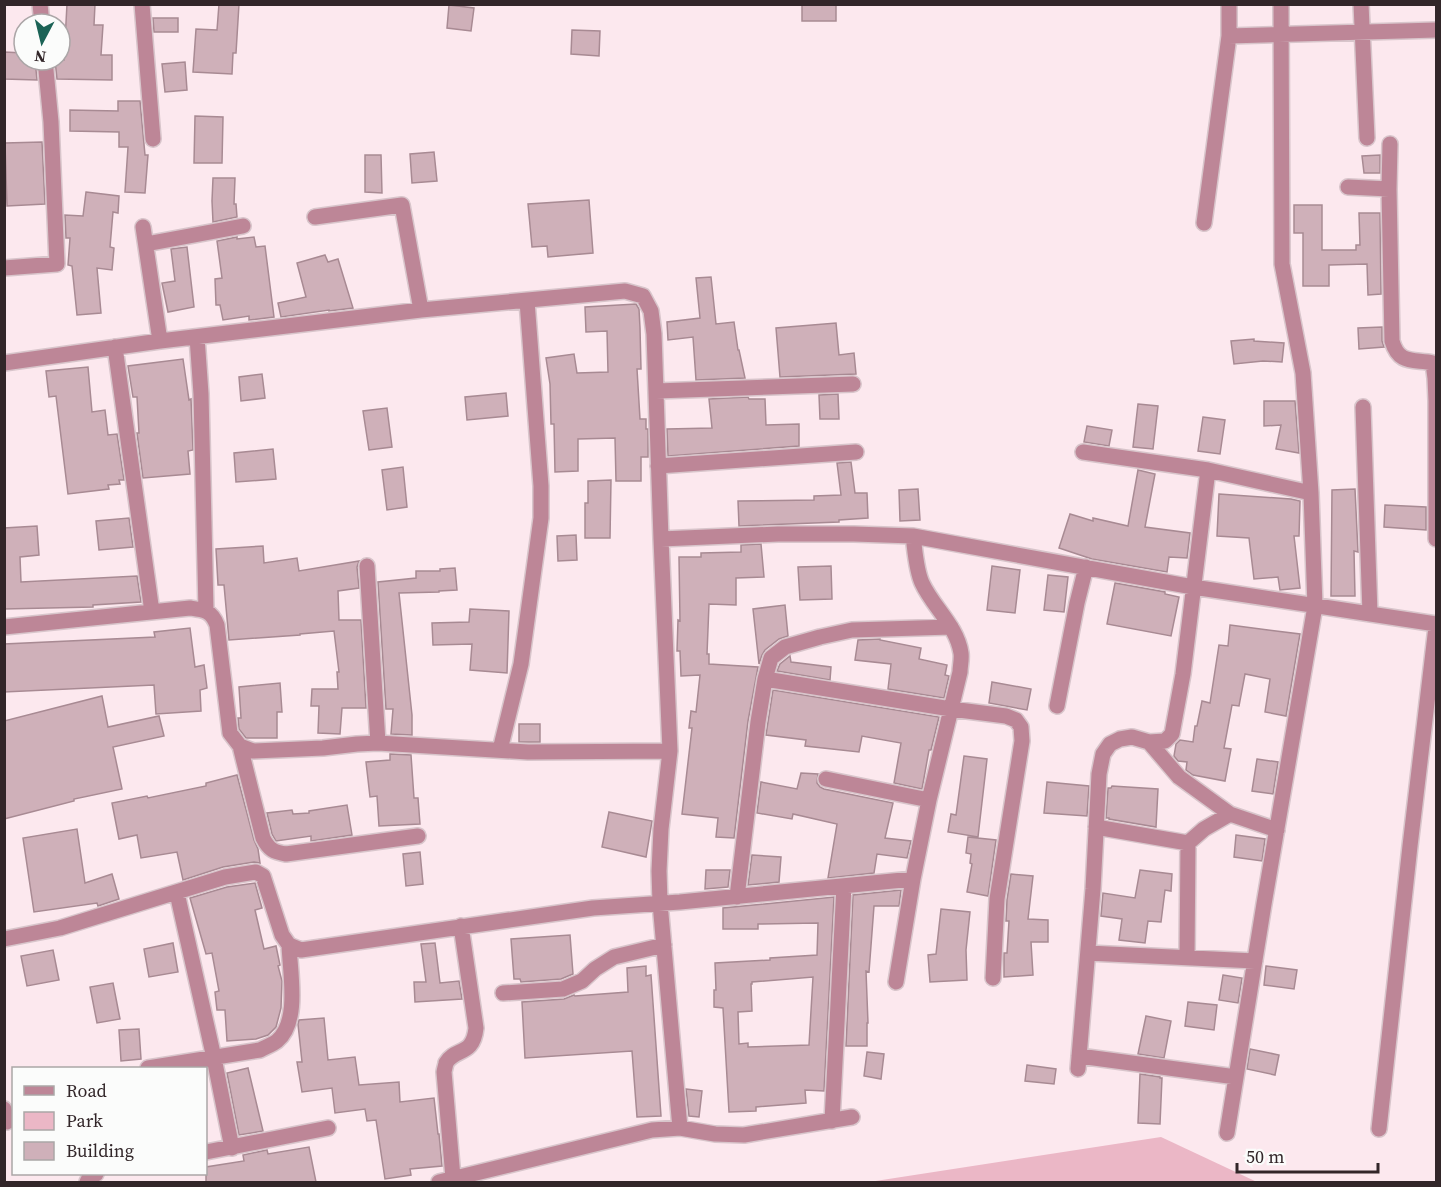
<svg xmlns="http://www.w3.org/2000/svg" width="1441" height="1187" font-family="'Source Serif 4',serif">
  <rect width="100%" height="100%" fill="#fce8ee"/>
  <path fill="#ebb7c6" d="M1161,1137L1257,1182H869Z"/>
  <path fill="#cfb0b9" stroke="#a88a93" stroke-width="1.5" fill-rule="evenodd" d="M67,4H95L94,25H103L101,55H112V80L57,79L55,60H64Z
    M219,4H239L236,53H233L232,74L193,72L196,29L217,30Z
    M802,4H836V21H802Z
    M449,5L474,8L471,31L447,28Z
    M153,18H178V32H154Z
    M572,30L600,31L599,56L571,54Z
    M4,52L24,53V60H35L37,80L4,79Z
    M185,62L187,90L165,92L162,64Z
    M118,101H140L145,155H148L145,193L125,192L128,147H119V132L70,131V110L118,111Z
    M195,116L223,117L222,163H194Z
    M42,142L45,204L7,206L5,143Z
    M434,152L437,181L412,183L410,154Z
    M365,155H381L382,193L365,192Z
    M1380,155V173H1364L1362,156Z
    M213,178H235L234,204H236L237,217L213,222L212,201Z
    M86,192L119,196L118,213L113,212L110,247L114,248L112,270L97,268L101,313L77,315L72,266L68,265L70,238H66L65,215L83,216Z
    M589,200L593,253L548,257L547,246L532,247L528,204Z
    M1294,205H1322V250H1356V245H1360L1359,213H1380L1381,294L1368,295L1367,264L1329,265V286H1303V233H1294Z
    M237,237V239L254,237L256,247L265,246L274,317L249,320V316L223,320L220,305H216L215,279L222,278L217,241Z
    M187,247L194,307L168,312L162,283L175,281L171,249Z
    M325,255L328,262L338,259L353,308L329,311V310L281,317L278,303L306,297L297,263Z
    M711,277L716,324L734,322L738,350H739L745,378L696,380L693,337L668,340L667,322L700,318L696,278Z
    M636,304L639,309L640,328L641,369H637L640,419H646V429H648V457H641V481H616L615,438L578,439V471L555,472L554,424H551L550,384L546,358L574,354L577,373L608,372L607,331L586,332L585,307Z
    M836,323L839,355L854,353L856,374L780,377L776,328Z
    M1382,327V341L1384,347L1359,349L1358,328Z
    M1254,339V341L1284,343L1282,362L1263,361L1234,364L1231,341Z
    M183,359L189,400L191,399L193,450L188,451L190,474L143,478L137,433H139L137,397H133L128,366Z
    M88,367L92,412L105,410L108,435L117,434L124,480H119L120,484L108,485L109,489L68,494L56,396L49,397L46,371Z
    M262,374L265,398L241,401L239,377Z
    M506,393L508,416L467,420L465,397Z
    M838,394L839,419H820L819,395Z
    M748,397L749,399H765L766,425L799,424V446L668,456L667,429L712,428L709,399Z
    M1264,401H1295L1299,453L1276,449L1281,425L1264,426Z
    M1138,404L1158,406L1153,449L1133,447Z
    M387,408L392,447L369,450L363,411Z
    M1203,417L1225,420L1220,454L1198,451Z
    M1087,426L1112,430L1109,446L1084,442Z
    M273,449L276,479L236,482L234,453Z
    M851,462L855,493H867L868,518L839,520V522L739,526L738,501L814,500V496L841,495L837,463Z
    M403,467L407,507L387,510L382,470Z
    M1138,470L1155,474L1145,527L1190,533L1187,558L1169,557L1167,572L1092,559L1059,548L1070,514L1093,521V518L1128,526Z
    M611,480L610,538H585V503H588V481Z
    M918,489L920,520L900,521L899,490Z
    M1355,489L1358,552L1354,551L1355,596H1331L1332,490Z
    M1219,494L1291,499L1300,501L1299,536H1294L1300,588L1280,590L1278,577L1254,579L1249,538L1217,536Z
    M1385,505L1426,507V530L1384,527Z
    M129,518L133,547L99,550L96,521Z
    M37,526L39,555L20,557L21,582L137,576L141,602L93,605V607L4,609V528Z
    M576,535L577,560L558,561L557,536Z
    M761,544L764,577L736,578V605L709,604L707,654H709V664L758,667L748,721L734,838L716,837L718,818L682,814L692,728H689L691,711L696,712L700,675L681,676L680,651H677L678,620L680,621L679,557H701V553L741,552V545Z
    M263,546L264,563L297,558L299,571L359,561L357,567L359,588L338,591L339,620H361L366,708H342L340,734L318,733L319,706H311L312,689H338L337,672H339L334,631L300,634V635L229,640L224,585H218L216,549Z
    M831,566L832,599L800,600L798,567Z
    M992,566L1020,570L1015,613L987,610Z
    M455,568L457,590L439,591V592L399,593L412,715V735L391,734L393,709H386L378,582L416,578V571H440V569Z
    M1048,575L1068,577L1064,612L1044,610Z
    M1115,583L1165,592V594L1179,597L1171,636L1107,624Z
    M785,605L788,636L779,639L765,650L762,655L759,664L753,609Z
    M470,609L509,611L507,673L470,670L472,644L433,645L432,623L469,622Z
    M1230,625L1300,634L1286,716L1265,712L1270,679L1245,674L1239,706L1232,705L1224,748L1231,749L1225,781L1193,775L1186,770L1187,762L1178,761L1174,756L1176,744L1180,740L1193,742L1195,726H1197L1202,701L1210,703L1219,645L1228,646Z
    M190,628L195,667L204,665L207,688L200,690L201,711L156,714L154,685L4,692V644L155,637L154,632Z
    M880,639V640L921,648L919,659L947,665L945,675L949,676L944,698L888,689L891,664L855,660L858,640Z
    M790,656L791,662L831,667L830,680L777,671L780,664Z
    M992,682L1031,689L1027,710L989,703Z
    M280,683L282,712H277V738H246L239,729L238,718H241L239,687Z
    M773,690L939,717L931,750H929L922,789L894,783L901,743L862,736L859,752L805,746L806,740L766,735Z
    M102,696L108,727L159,716L164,736L113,747L122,789L74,799V801L4,819V721Z
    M519,724H540V742H519Z
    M390,754L411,755L414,798H418L420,824L379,826L377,796L370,797L366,762L390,760Z
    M964,756L987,759L978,837L948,832L951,814L956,815Z
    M1257,759L1278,762L1273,794L1252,791Z
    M801,773L818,774L817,783L820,787L824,789L893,803L885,838L911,841L907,858L877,854L874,873L828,878L837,824L793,814L792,819L757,813L761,782L797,789Z
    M237,775L254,840L258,849L260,863L254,862L223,867L183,880L177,852L141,858L137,835L119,839L112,803L147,796L148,798L206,786V783Z
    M1047,782L1089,786L1087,816L1044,813Z
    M1112,786L1158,789L1156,827L1109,819V818H1106L1108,788H1111Z
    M347,805L352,835L311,841V836L276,841L272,834L267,813L292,810L293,814L309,813V811Z
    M609,812L652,821L646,857L602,847Z
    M77,829L85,883L112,874L119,899L98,906L97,903L34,912L23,838Z
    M1236,835L1265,839L1262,861L1234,857Z
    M968,837L996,840L988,896L967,892L972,864L970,863L971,854L966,853Z
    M420,852L423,884L406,886L403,854Z
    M752,855L781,857L779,882L748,885Z
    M706,870H730L728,887L705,889Z
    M1140,870L1172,874L1171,891L1165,890L1161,922L1148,921L1145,943L1119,940L1122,919L1101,916L1103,893L1135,898Z
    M1011,874L1033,876L1028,919L1048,920V942H1031L1033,975L1004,977V953H1007L1009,921H1006L1007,900Z
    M255,883L262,908L255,910L264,949L276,946L280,965L278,966L282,981L281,1008L276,1027L268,1035L256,1039L227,1041L225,1010H217L215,992L219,991L212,953L206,954L190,898L227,887Z
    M901,890L899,906H874L869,972L866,971L868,1023H867V1046H846L853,895Z
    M834,897L824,1091L805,1090L806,1103L756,1107V1111L729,1112L723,1008L714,1007V990H716L715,963L770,960V958L817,955L818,923L758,924V929H723V908ZM813,977L809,1045L748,1047V1043L739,1044L738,1012L752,1011L751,984H752V982Z
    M941,909L970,912L966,950L967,980L930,982L928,955L936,954Z
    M570,935L573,974L561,979L521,982L520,979H514L511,939Z
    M173,943L178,972L149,977L144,949Z
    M435,943L440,983L459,981L462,999L415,1002L414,982H426L421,944Z
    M53,950L59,980L27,986L21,956Z
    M646,966V976L651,975L661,1116L637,1117L632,1051L525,1058L522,1002L564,999L574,995L575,996L628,992L627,968Z
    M1266,966L1297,970L1294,989L1264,985Z
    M1223,975L1242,978L1238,1003L1219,1000Z
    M113,983L120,1019L97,1023L90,987Z
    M1188,1002L1217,1005L1214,1030L1185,1026Z
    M1146,1016L1171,1021L1164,1058L1138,1054Z
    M324,1018L328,1060L355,1057L359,1085L399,1082L400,1102L434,1098L438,1134H439L442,1166L410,1169L411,1175L385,1179L376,1120L367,1121L365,1109L335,1113L332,1088L302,1092L297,1062H302L298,1024L299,1020Z
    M139,1029L141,1059L121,1061L119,1030Z
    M1250,1049L1279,1055L1275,1075L1247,1069Z
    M867,1052L884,1054L881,1079L864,1076Z
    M1027,1065L1056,1069L1054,1084L1025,1081Z
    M248,1068L263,1131L239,1135L227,1073Z
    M1140,1074L1160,1077V1078H1162L1160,1124L1138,1123Z
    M686,1089L702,1091L699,1117L689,1116Z
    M309,1147L316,1182H206V1167L244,1161L243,1155L267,1150L268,1154Z"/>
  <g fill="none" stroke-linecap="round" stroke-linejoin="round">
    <defs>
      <path id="minor" d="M40,4L42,24
        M142,4L153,139
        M1361,4L1367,138
        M1229,36V4
        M1390,144L1389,189L1392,341C1399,365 1413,359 1433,363L1435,378L1436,401V539
        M1348,187L1389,189
        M315,217L402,205L421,310
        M1204,223L1229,36L1436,30
        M143,227L160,341
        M146,244L243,226
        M4,268L57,264L51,122L45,60
        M197,337L201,394L206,610
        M115,347L152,612
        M4,363L160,341L421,310L625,291L643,296L651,311L654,334L661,539L670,751L661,829L659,871L660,903L680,1128
        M656,391L853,384
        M1363,407L1370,614
        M1083,452L1208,470L1311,493
        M658,466L856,452
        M661,539L778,534H854L913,536L1193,587L1436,624
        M367,566L378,743
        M4,627L190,608C204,610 211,610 217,625L230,733L240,746L253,751L323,748L357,744L378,743L528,752L670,751
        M765,679L951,709L1006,716L1016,720L1021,727L1022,741L997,899L993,978
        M1057,706L1077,603L1086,567
        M1149,742L1179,777L1230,814L1277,830
        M240,746L263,838C269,850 274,852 286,854L418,836
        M500,750L521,664L541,518V486L527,301
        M826,779L929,800
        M1096,827L1188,843L1204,829L1230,814
        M177,893L214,1058L232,1148
        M737,897L758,722L765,679L771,658L785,647L820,637L852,630L951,627
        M4,939L60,928L225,877L256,872L263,876L282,935L289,945L301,950L593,908L680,902L913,879
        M1088,953L1255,961
        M1187,958L1188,843
        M896,982L913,879L929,800L960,672C960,666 962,659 961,653C957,626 933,607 922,583C916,570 915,550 913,536
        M503,993L563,989L582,981L595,969L614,957L664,945
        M1079,1056L1236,1077
        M148,1068L260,1050C265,1047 272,1045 277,1041C300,1022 290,973 289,945
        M1078,1069L1093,889L1099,774L1103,754L1110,744L1120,739L1132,737L1149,742L1165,741L1172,734L1183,674L1208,470
        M4,1109L7,1122
        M832,1121L844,886
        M1379,1129L1410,846L1436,627
        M1227,1133L1264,904L1315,606L1311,493L1303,373L1282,264L1281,4
        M206,1152L328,1128
        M453,1178L444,1072C444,1071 446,1064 446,1063C455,1047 473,1057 476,1028L461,926
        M87,1182L89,1178L96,1174
        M439,1182L652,1130L680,1128L715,1134L744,1135L852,1117"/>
    </defs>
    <use href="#minor" stroke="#d8c5cb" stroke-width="18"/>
    <use href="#minor" stroke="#bd8697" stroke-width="15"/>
  </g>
  <rect width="1441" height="1187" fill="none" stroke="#322629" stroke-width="12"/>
  <rect x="12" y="1067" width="195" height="108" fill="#fbfcfb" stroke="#aba6a7" stroke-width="1.5"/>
  <rect x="24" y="1086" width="30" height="9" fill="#bd8697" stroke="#aba6a7" stroke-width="1.5"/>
  <text x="66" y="1097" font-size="18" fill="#322629">Road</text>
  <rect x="24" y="1112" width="30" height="18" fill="#ebb7c6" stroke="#aba6a7" stroke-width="1.5"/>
  <text x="66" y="1127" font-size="18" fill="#322629">Park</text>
  <rect x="24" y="1142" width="30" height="18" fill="#cfb0b9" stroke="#aba6a7" stroke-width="1.5"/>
  <text x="66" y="1157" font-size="18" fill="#322629">Building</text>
  <g transform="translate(42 42) rotate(187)"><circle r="28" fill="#fbfcfb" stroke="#aba6a7" stroke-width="1.5"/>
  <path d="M0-4.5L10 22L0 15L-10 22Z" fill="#1b6356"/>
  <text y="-9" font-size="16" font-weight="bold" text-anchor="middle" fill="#322629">N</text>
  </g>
  <path d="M1237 1163v9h141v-9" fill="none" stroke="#322629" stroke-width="3"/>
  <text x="1246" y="1163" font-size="18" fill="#322629" stroke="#fbfcfb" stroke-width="4.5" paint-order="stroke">50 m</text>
</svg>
